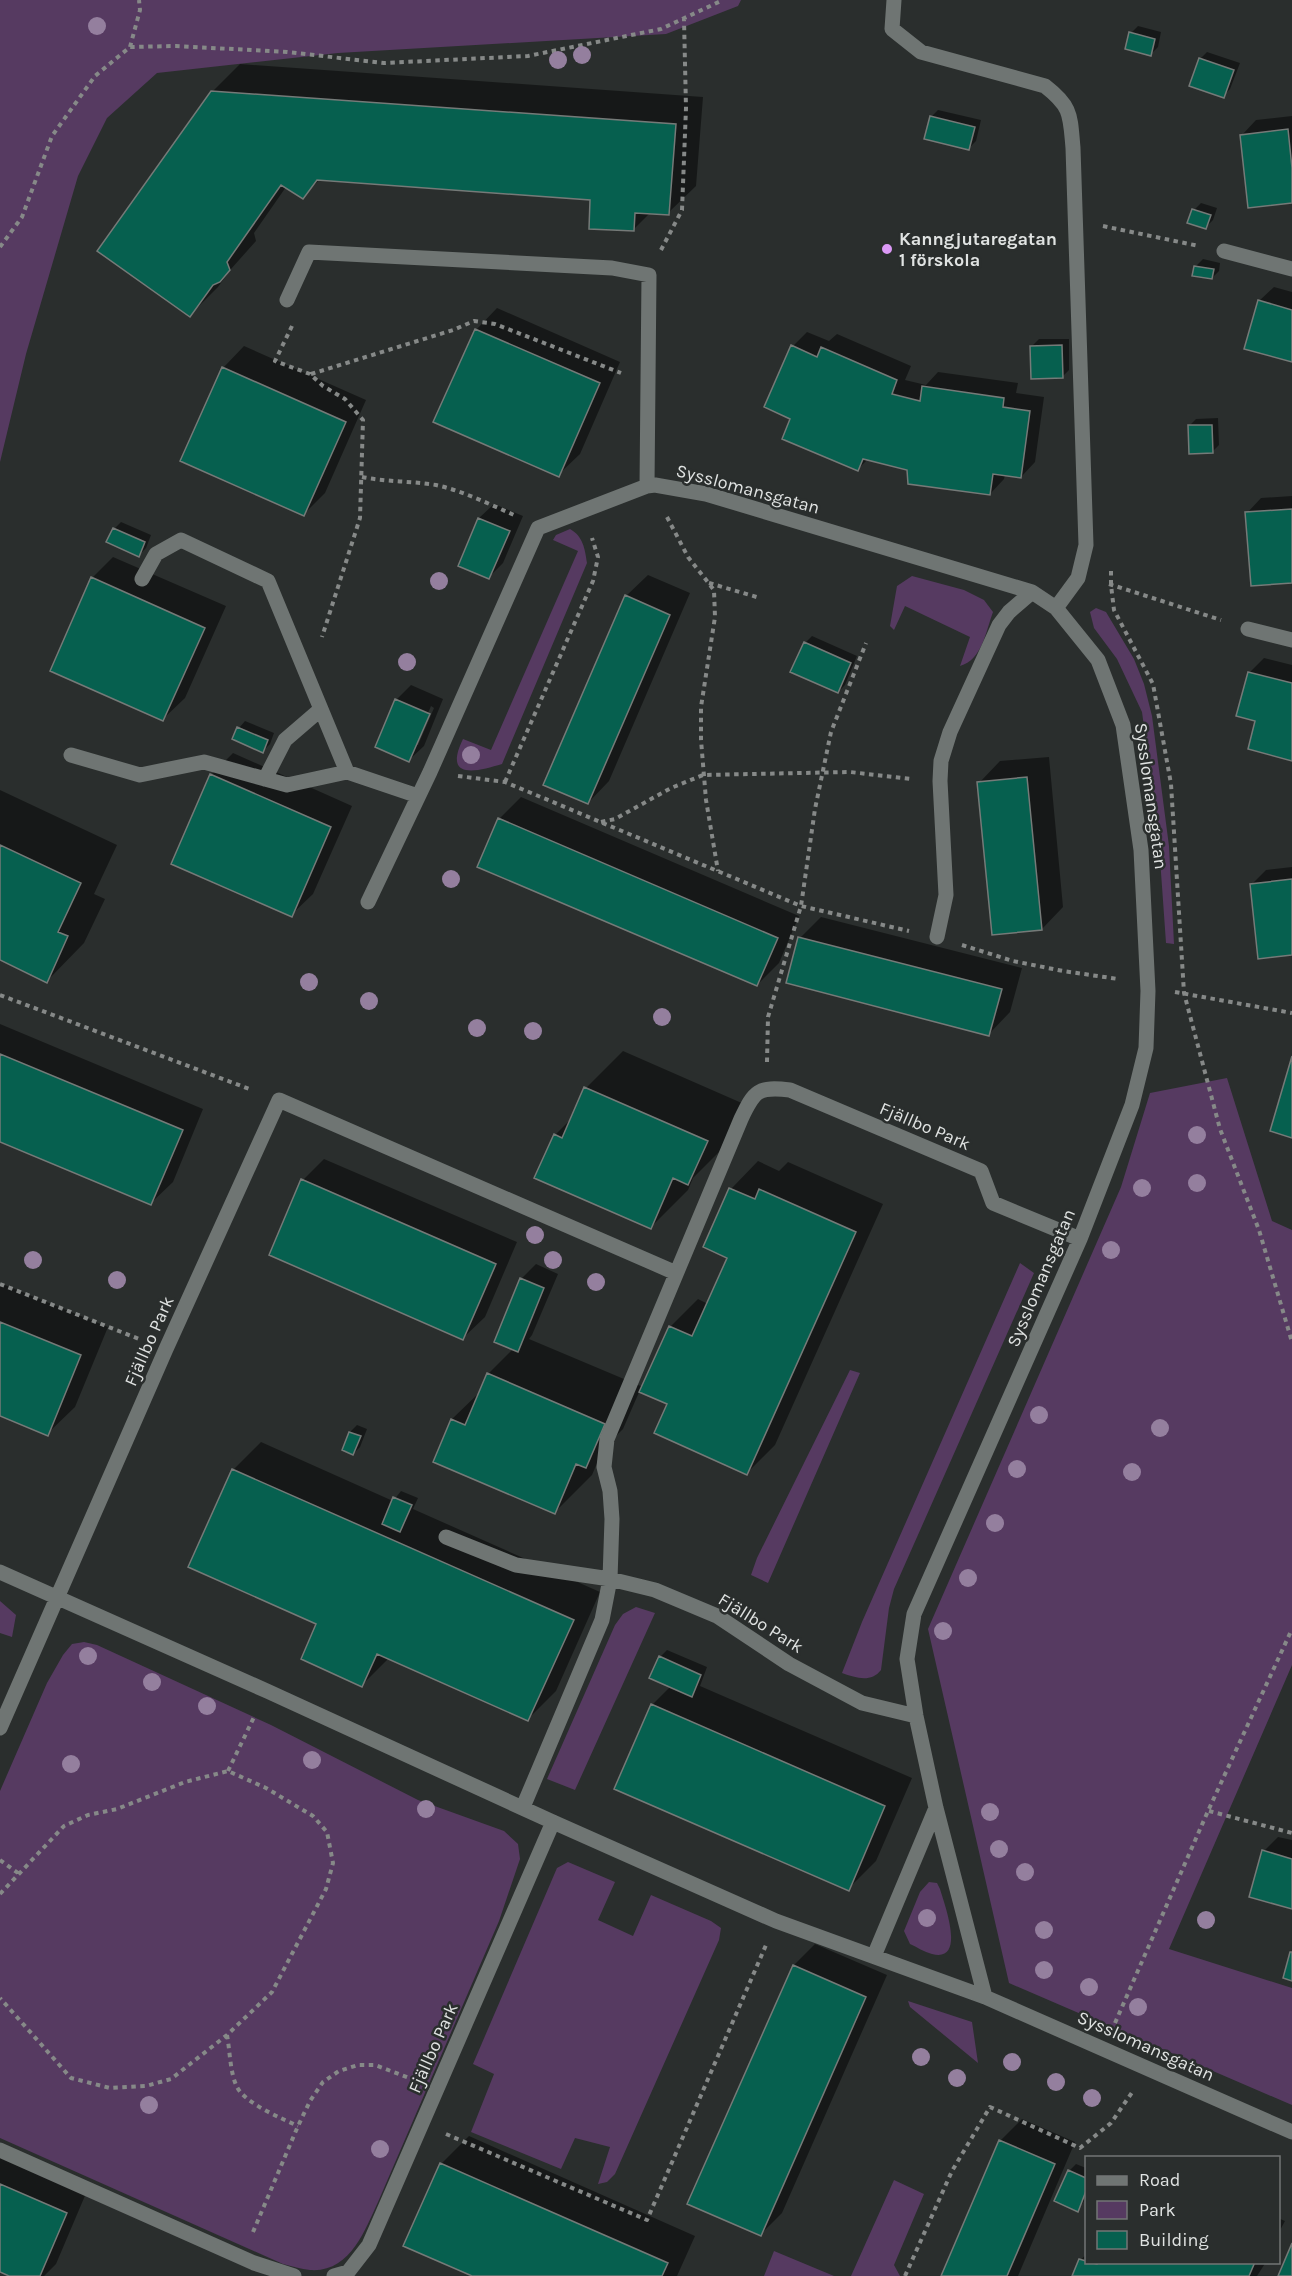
<svg xmlns="http://www.w3.org/2000/svg" width="1292" height="2276" font-family="Karla,sans-serif">
  <rect width="100%" height="100%" fill="#2a2e2d"/>
  <path fill="#563a61" d="M0,0H741L738,6L666,34L338,53L157,73L107,118L78,176L26,354L0,462Z
    M570,529C583,536 585,549 587,563L502,764C476,772 443,780 463,739L491,750L578,551L553,540L556,535Z
    M912,576L964,590L984,600L993,612C986,631 982,660 960,666L970,637L905,606L894,630L890,626L897,586Z
    M1096,608L1106,612L1134,659L1144,684L1152,716L1169,846L1174,944L1166,943L1158,830L1142,712L1117,659L1094,628L1090,612Z
    M1227,1078L1272,1221L1292,1230V1665L1169,1949L1292,1988V2105L1009,1983L928,1629L1121,1187L1150,1093Z
    M1020,1263L1034,1273L894,1589L889,1608L881,1670C871,1683 856,1678 842,1673L862,1622Z
    M850,1370L860,1373L768,1583L751,1575L757,1558Z
    M0,1601L16,1615L12,1637L0,1633Z
    M636,1607L655,1613L575,1790L547,1779L615,1625L623,1614Z
    M84,1642L97,1645L271,1725L418,1800L504,1831L518,1844L520,1859L499,1921L378,2202C365,2230 350,2273 310,2270C301,2269 292,2266 283,2264L0,2138V1791L47,1683L63,1655L72,1644Z
    M568,1862L615,1882L598,1920L633,1936L651,1895L711,1921L721,1928L719,1940L615,2174L607,2182L598,2184L610,2147L575,2138L561,2169L471,2132L494,2074L473,2064L557,1868Z
    M929,1882L937,1883L940,1889C944,1903 967,1963 932,1954C924,1952 917,1947 910,1944L904,1931L920,1892Z
    M908,2001L972,2022L978,2063L910,2007Z
    M894,2180L924,2194L894,2265L900,2276H851Z
    M774,2251L834,2276H764Z"/>
  <path fill="#0007" fill-rule="evenodd" d="M1138,26L1161,32L1158,47L1151,54L1131,33Z
    M1207,52L1240,63L1230,89L1223,96L1200,59Z
    M240,64L703,97L696,186L668,213L651,212L633,230L592,198L321,178L303,197L286,187L254,233L256,241L231,269L218,287L190,315L212,92Z
    M938,110L981,120L976,141L969,148L931,117Z
    M1292,116V202L1242,135L1256,120Z
    M1201,203L1217,208L1213,220L1206,227L1194,210Z
    M1203,259L1220,263L1219,271L1212,278L1196,266Z
    M1274,287L1292,292V361L1259,301Z
    M497,308L620,362L580,454L558,475L476,330Z
    M807,332L829,341L837,334L911,366L905,380L926,385L938,372L1018,383L1016,393L1044,397L1035,462L1021,477L1005,475L1004,479L990,494L868,459L858,469L792,418L793,346Z
    M1039,339H1069V370L1062,377L1032,346Z
    M244,346L366,400L325,493L304,514L223,368Z
    M1218,418L1219,445L1212,452L1189,426L1196,419Z
    M1292,496V581L1247,513L1261,498Z
    M494,504L523,516L503,563L489,577L460,565L479,518Z
    M121,522L151,535L146,548L139,555L114,529Z
    M113,557L226,606L185,698L163,719L92,578Z
    M648,575L690,593L609,781L588,803L626,596Z
    M812,636L857,656L845,685L838,692L805,643Z
    M1264,658L1292,665V759L1257,720L1249,673Z
    M411,685L443,699L424,746L409,760L396,700ZM431,706L434,708L418,745H415Z
    M245,721L274,733L270,744L263,751L234,738L239,728Z
    M233,753L352,806L313,894L291,915L211,775Z
    M1049,757L1063,907L1042,929L979,783L1000,761Z
    M0,790L117,845L94,894L105,899L84,943L47,981L0,959Z
    M521,797L799,916L779,963L757,985L499,819Z
    M1292,867V953L1251,885L1266,870Z
    M821,917L1022,968L1010,1012L989,1034L800,938Z
    M0,1024L203,1109L173,1182L151,1203L0,1140Z
    M623,1051L744,1104L725,1146L693,1178L688,1190L651,1227L555,1135L573,1117L586,1088Z
    M324,1159L517,1242L485,1317L463,1338L303,1180Z
    M758,1161L779,1171L788,1162L883,1204L775,1445L747,1473L669,1403L640,1390L623,1429L603,1449L592,1475L555,1512L435,1461L452,1419L481,1391L488,1374L514,1348L521,1279L536,1264L558,1274L532,1335L529,1339L643,1387L670,1327L698,1299L708,1304L729,1257L731,1189Z
    M0,1283L108,1327L75,1407L47,1434L0,1415Z
    M357,1425L367,1429L360,1447L353,1454L344,1450L350,1432Z
    M261,1442L393,1501L401,1491L418,1498L413,1509L600,1592L556,1691L528,1719L389,1658L362,1685L318,1623L233,1470Z
    M667,1650L707,1667L700,1686L912,1778L876,1861L848,1889L652,1705L671,1686L660,1657Z
    M1278,1837L1292,1840V1907L1264,1851Z
    M815,1944L887,1975L782,2213L761,2234L794,1965Z
    M1022,2119L1075,2142L1018,2276H943L1000,2141Z
    M469,2136L695,2236L677,2276H476L441,2164Z
    M0,2153L87,2191L56,2264L44,2276H13L0,2270Z
    M1076,2164L1086,2168V2198L1078,2210L1069,2171Z
    M1278,2218L1285,2221L1278,2234Z
    M1086,2254V2262H1266L1257,2276H1074L1081,2260Z"/>
  <path fill="#06604f" stroke="#757a78" stroke-width="1.5" d="M1129,32L1155,39L1151,56L1125,49Z
    M1199,58L1234,70L1224,98L1189,86Z
    M211,91L676,124L669,215L635,213L634,231L589,229L590,200L317,180L303,199L281,185L227,262L230,270L220,282L213,285L190,317L97,251Z
    M930,116L975,127L969,150L924,139Z
    M1288,129L1292,168V203L1248,208L1240,135Z
    M1192,209L1211,215L1206,229L1187,223Z
    M1194,266L1214,269L1212,279L1192,276Z
    M1258,300L1292,310V362L1244,349Z
    M475,329L600,383L559,477L433,422Z
    M791,345L817,357L821,347L897,380L892,394L920,401L922,386L1004,398L1003,407L1030,411L1021,478L993,474L990,495L908,484L907,470L863,459L858,471L782,439L790,419L764,407Z
    M1062,345L1063,378L1031,379L1030,346Z
    M222,367L346,422L304,516L180,461Z
    M1188,425H1212L1213,453L1189,454Z
    M1292,509V583L1251,586L1245,512Z
    M478,518L510,531L489,579L458,566Z
    M113,528L145,542L139,557L106,542Z
    M91,577L205,628L163,721L50,671Z
    M625,595L670,615L588,804L543,785Z
    M804,642L851,663L838,693L790,672Z
    M1248,672L1292,683V761L1248,749L1255,721L1236,716Z
    M395,699L430,714L409,762L375,747Z
    M237,727L268,740L263,753L232,739Z
    M210,774L331,827L292,917L171,864Z
    M1027,777L1042,930L992,935L977,782Z
    M498,818L778,938L757,986L477,867Z
    M0,845L81,883L58,932L68,936L47,983L0,960Z
    M1292,879V955L1258,959L1250,884Z
    M798,937L1002,989L989,1036L786,983Z
    M0,1054L183,1130L151,1205L0,1142Z
    M1292,1056V1138L1270,1131Z
    M584,1087L708,1141L688,1185L673,1178L651,1229L534,1178L554,1134L562,1138Z
    M301,1179L496,1264L463,1340L269,1255Z
    M729,1188L755,1199L759,1189L856,1232L747,1475L654,1433L667,1404L639,1392L669,1326L692,1336L727,1258L703,1247Z
    M520,1278L544,1288L518,1352L494,1342Z
    M0,1322L81,1355L48,1436L0,1416Z
    M487,1373L605,1424L586,1468L576,1464L555,1514L433,1462L451,1419L465,1425Z
    M349,1432L361,1436L353,1455L342,1450Z
    M232,1469L574,1620L528,1721L377,1654L362,1687L301,1659L316,1624L188,1567Z
    M393,1497L412,1505L400,1532L382,1524Z
    M659,1656L701,1675L692,1697L649,1678Z
    M651,1704L885,1806L849,1891L614,1789Z
    M1262,1850L1292,1859V1909L1249,1897Z
    M1290,1952H1292V1981L1283,1978Z
    M793,1965L866,1997L761,2236L687,2204Z
    M999,2140L1055,2164L1007,2276H941Z
    M440,2163L668,2263L662,2276H472L403,2246Z
    M1068,2170L1086,2178V2191L1078,2212L1054,2201Z
    M0,2184L67,2213L40,2276H9L0,2272Z
    M1292,2243V2276H1278Z
    M1079,2259L1097,2264L1098,2262H1255L1249,2276H1072Z"/>
  <g fill="none" stroke-linecap="round" stroke-linejoin="round">
    <path stroke="#868988" stroke-width="4" stroke-dasharray="4.5 4.5" stroke-linecap="butt" d="M130,47L140,10L139,0
      M1103,226L1199,246
      M0,247L22,217L52,136L95,76L130,47L176,46L287,52L384,63L528,56L661,29L723,0
      M661,250L682,210L686,108L684,19
      M292,326L275,361L310,374L323,386L345,399L363,420L360,518L322,637
      M311,374L453,330L474,321L495,324L621,373
      M362,477C387,482 411,481 436,485C463,491 489,504 514,515
      M667,517L688,557L714,590L715,617L701,707V740L706,800L718,871
      M1111,571V585L1114,610L1153,684L1171,784L1184,993L1220,1129L1259,1230L1292,1342
      M709,583L760,598
      M1109,584L1221,620
      M458,776L505,782L801,906L909,931
      M505,782L593,581L598,557L592,538
      M601,822L615,819L671,788L703,775L850,772L912,779
      M962,945L1013,961L1063,971L1118,979
      M1175,992L1292,1013
      M0,995L252,1090
      M767,1062L768,1017L801,906L815,809L831,732L866,643
      M0,1284L139,1339
      M228,1771L255,1715
      M1209,1811L1292,1833
      M0,1860L18,1873
      M0,1894L64,1826L88,1815L117,1809L185,1782L228,1771L266,1788L313,1816L327,1832L333,1863L326,1889L272,1992L227,2035L171,2079L146,2086L110,2088L71,2078L0,1998
      M1115,2023L1208,1811L1292,1629
      M227,2035C230,2051 230,2073 237,2087C246,2104 281,2118 298,2126
      M446,2134L647,2220L766,1945
      M253,2232L298,2126L310,2101L323,2082L339,2071L358,2065H375L412,2079
      M905,2276L952,2171L990,2107L1080,2148L1111,2123L1133,2091"/>
    <path stroke="#6f7573" stroke-width="15" d="M894,0L892,29L921,52L1045,86C1072,107 1070,115 1073,148L1086,545L1078,578L1056,608
      M1224,251L1292,269
      M287,300L309,252L612,268L649,275L647,486
      M142,579L156,554L181,540L268,581L347,772L418,796
      M1248,629L1292,640
      M71,755L140,775L204,762L287,785L347,772
      M265,779L285,740L321,709
      M368,902L430,772L538,528L647,486L655,485L706,494L1032,592L1056,608L1098,660L1123,725L1141,850L1148,991L1146,1048L1132,1105L1080,1239L914,1614L907,1659L916,1716L936,1808L985,1997L1292,2132
      M937,937L946,895L940,781L941,761L950,732L999,625L1009,612L1032,592
      M446,1537L516,1565L610,1579L612,1519L610,1491L604,1467L607,1439L741,1119C754,1091 758,1086 790,1090L981,1171L993,1203L1080,1239
      M0,1572L267,1691L553,1822L776,1921L985,1997
      M0,1728L166,1349L279,1100L676,1273
      M523,1807L602,1620L610,1579L655,1590L717,1616L789,1664L862,1703L916,1716
      M874,1956L936,1808
      M0,2150L254,2263L294,2276
      M334,2276L348,2272L369,2245L553,1822"/>
  </g>
  <g fill="#947f9e">
    <circle cx="97" cy="26" r="9"/>
    <circle cx="582" cy="55" r="9"/>
    <circle cx="558" cy="60" r="9"/>
    <circle cx="439" cy="581" r="9"/>
    <circle cx="407" cy="662" r="9"/>
    <circle cx="471" cy="755" r="9"/>
    <circle cx="451" cy="879" r="9"/>
    <circle cx="309" cy="982" r="9"/>
    <circle cx="369" cy="1001" r="9"/>
    <circle cx="662" cy="1017" r="9"/>
    <circle cx="477" cy="1028" r="9"/>
    <circle cx="533" cy="1031" r="9"/>
    <circle cx="1197" cy="1135" r="9"/>
    <circle cx="1197" cy="1183" r="9"/>
    <circle cx="1142" cy="1188" r="9"/>
    <circle cx="535" cy="1235" r="9"/>
    <circle cx="1111" cy="1250" r="9"/>
    <circle cx="33" cy="1260" r="9"/>
    <circle cx="553" cy="1260" r="9"/>
    <circle cx="117" cy="1280" r="9"/>
    <circle cx="596" cy="1282" r="9"/>
    <circle cx="1039" cy="1415" r="9"/>
    <circle cx="1160" cy="1428" r="9"/>
    <circle cx="1017" cy="1469" r="9"/>
    <circle cx="1132" cy="1472" r="9"/>
    <circle cx="995" cy="1523" r="9"/>
    <circle cx="968" cy="1578" r="9"/>
    <circle cx="943" cy="1631" r="9"/>
    <circle cx="88" cy="1656" r="9"/>
    <circle cx="152" cy="1682" r="9"/>
    <circle cx="207" cy="1706" r="9"/>
    <circle cx="312" cy="1760" r="9"/>
    <circle cx="71" cy="1764" r="9"/>
    <circle cx="426" cy="1809" r="9"/>
    <circle cx="990" cy="1812" r="9"/>
    <circle cx="999" cy="1849" r="9"/>
    <circle cx="1025" cy="1872" r="9"/>
    <circle cx="927" cy="1918" r="9"/>
    <circle cx="1206" cy="1920" r="9"/>
    <circle cx="1044" cy="1930" r="9"/>
    <circle cx="1044" cy="1970" r="9"/>
    <circle cx="1089" cy="1987" r="9"/>
    <circle cx="1138" cy="2007" r="9"/>
    <circle cx="921" cy="2057" r="9"/>
    <circle cx="1012" cy="2062" r="9"/>
    <circle cx="957" cy="2078" r="9"/>
    <circle cx="1056" cy="2082" r="9"/>
    <circle cx="1092" cy="2098" r="9"/>
    <circle cx="149" cy="2105" r="9"/>
    <circle cx="380" cy="2149" r="9"/>
  </g>
  <circle fill="#db99f5" stroke="#2a2e2d" stroke-width="2" cx="887" cy="249" r="6"/>
  <g text-anchor="middle" dominant-baseline="central" stroke-width="5" stroke-linejoin="round" paint-order="stroke">
    <g font-size="18" font-weight="bold" fill="#e0e3e2" stroke="#2a2e2d" text-anchor="start">
      <text x="899" y="239">Kanngjutaregatan<tspan x="899" dy="21">1 förskola</tspan></text>
    </g>
    <g font-size="18" fill="#e0e3e2" stroke="#2a2e2d">
      <text transform="translate(748 489) rotate(15)">Sysslomansgatan</text>
      <text transform="translate(1151 796) rotate(82)">Sysslomansgatan</text>
      <text transform="translate(925 1126) rotate(23)">Fjällbo Park</text>
      <text transform="translate(1041 1278) rotate(-67)">Sysslomansgatan</text>
      <text transform="translate(149 1341) rotate(-66)">Fjällbo Park</text>
      <text transform="translate(761 1623) rotate(32)">Fjällbo Park</text>
      <text transform="translate(1146 2046) rotate(24)">Sysslomansgatan</text>
      <text transform="translate(433 2048) rotate(-66)">Fjällbo Park</text>
    </g>
  </g>
  <rect x="1085" y="2156" width="195" height="108" fill="#2a2e2d" stroke="#737675" stroke-width="1.5"/>
  <rect x="1097" y="2176" width="30" height="9" fill="#6f7573" stroke="#737675" stroke-width="1.5"/>
  <text x="1139" y="2186" font-size="18" fill="#e0e3e2">Road</text>
  <rect x="1097" y="2201" width="30" height="18" fill="#563a61" stroke="#737675" stroke-width="1.5"/>
  <text x="1139" y="2216" font-size="18" fill="#e0e3e2">Park</text>
  <rect x="1097" y="2231" width="30" height="18" fill="#06604f" stroke="#737675" stroke-width="1.5"/>
  <text x="1139" y="2246" font-size="18" fill="#e0e3e2">Building</text>
</svg>
